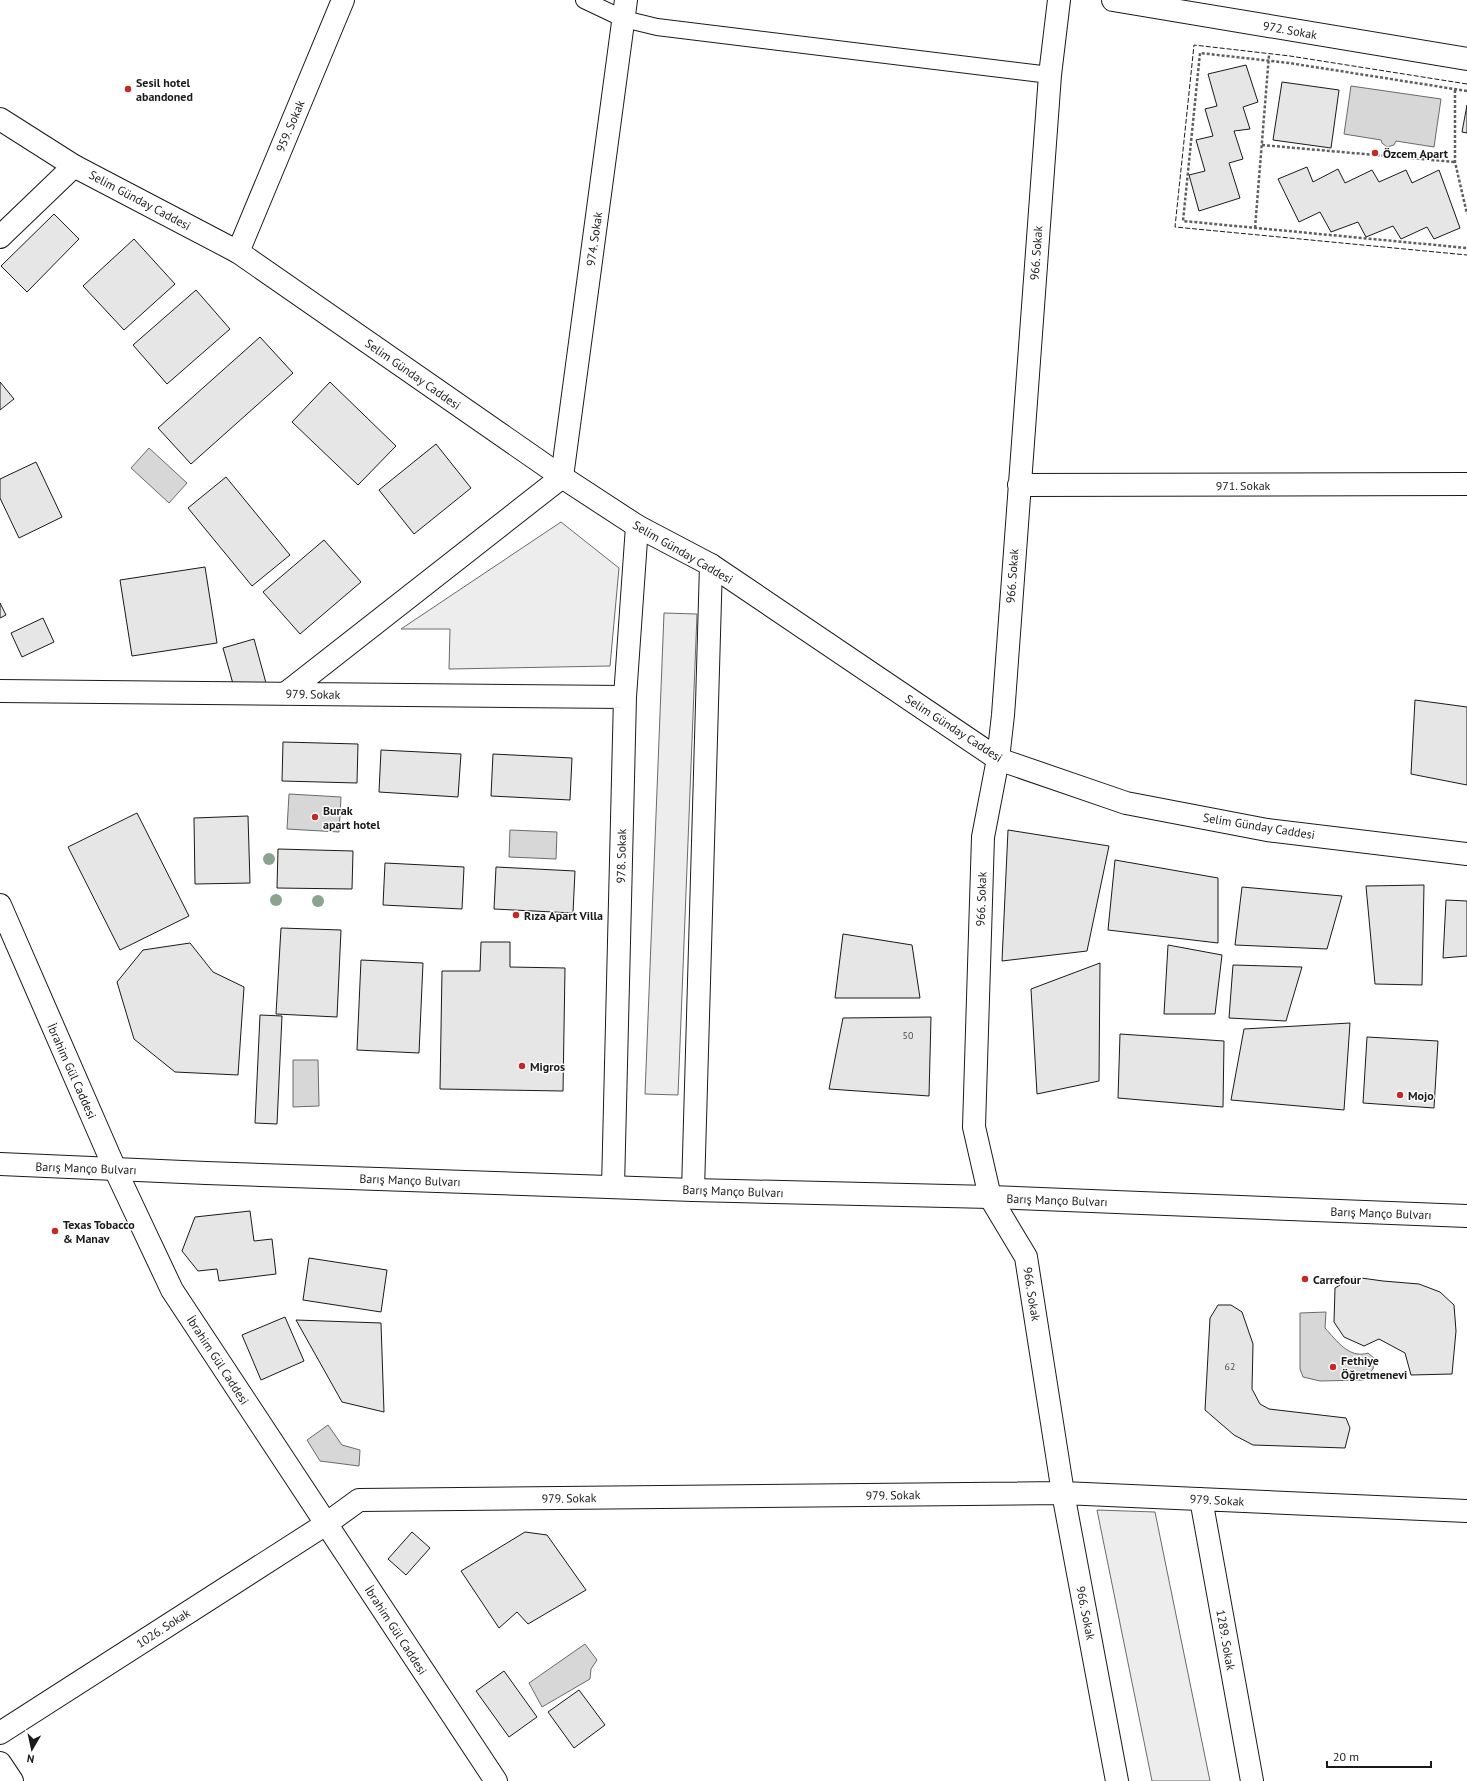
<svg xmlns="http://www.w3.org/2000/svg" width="1467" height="1781" font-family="'PT Sans',sans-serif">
  <rect width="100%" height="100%" fill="#fff"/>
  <path fill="#ededed" stroke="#6a6a6a" d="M561,522L619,568L610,666L449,669L450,629H401Z
    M664,613L697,614L678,1095L645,1094Z
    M1097,1510L1155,1512L1210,1781H1152Z"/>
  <path fill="#d7d7d7" stroke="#6a6a6a" d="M1351,86L1441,99L1434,147L1396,141L1394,145L1387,147L1382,143L1381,140L1344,134Z
    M149,448L187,483L169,503L131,468Z
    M289,794L341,797L339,832L287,829Z
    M510,830L557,832L556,859L509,857Z
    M293,1060H318L319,1106L293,1107Z
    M1326,1312L1325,1328C1337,1341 1349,1359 1368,1353L1374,1358L1373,1369L1364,1380L1320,1381L1303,1377L1300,1369V1313Z
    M328,1425L342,1445L360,1450L359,1466L320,1461L307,1440Z
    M585,1644L597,1660L591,1669L590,1679L542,1707L529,1683Z"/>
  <path fill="#e6e6e6" stroke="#1a1a1a" d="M1246,65L1258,102L1243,107L1250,129L1234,131L1243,159L1229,163L1240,198L1199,211L1189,175L1205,171L1196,140L1213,136L1205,109L1217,106L1208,74Z
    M1282,82L1339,90L1331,148L1273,140Z
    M1467,105V133L1462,132Z
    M1307,167L1313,182L1338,169L1345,183L1372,170L1379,182L1406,170L1412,183L1439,170L1460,228L1434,239L1427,227L1401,239L1393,226L1366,237L1358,222L1331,232L1320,212L1299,222L1278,179Z
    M54,214L79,239L27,292L1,266Z
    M134,239L175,284L124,330L83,286Z
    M196,290L230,329L167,384L133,345Z
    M260,337L293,373L191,464L158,428Z
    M0,382L14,399L0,410Z
    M330,382L396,446L358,485L292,422Z
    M436,444L471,488L414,534L379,490Z
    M36,462L62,517L19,538L0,498V479Z
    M226,477L290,555L252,586L188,508Z
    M324,540L361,582L300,634L263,592Z
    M205,567L217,643L132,656L120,580Z
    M0,603L6,615L0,618Z
    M43,618L54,642L22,657L11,633Z
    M254,639L266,683L235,691L223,648Z
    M1415,700L1467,707V785L1411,774Z
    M283,742L358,744L357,783L282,781Z
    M381,750L461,754L458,797L379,792Z
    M493,754L572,758L570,800L491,796Z
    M137,813L189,916L120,950L68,847Z
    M248,816L250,883L195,884L194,818Z
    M1008,830L1109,846L1087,951L1002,961Z
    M278,849L353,851L352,889L277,888Z
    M1115,860L1218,878V943L1108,930Z
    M385,863L464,867L462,909L383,905Z
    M496,867L575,871L573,913L494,909Z
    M1424,885L1422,985L1375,984L1366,886Z
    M1242,887L1342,896L1327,949L1235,945Z
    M1446,900L1467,901V956L1443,958Z
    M281,928L341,930L337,1017L276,1014Z
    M843,934L912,945L920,998H835Z
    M481,942H510V967L565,968L563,1091L440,1089L442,971H480Z
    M190,943L213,972L244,987L238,1075L175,1072L134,1039L117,982L143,950Z
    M1168,945L1222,955L1215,1014H1164Z
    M361,960L423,963L419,1053L357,1050Z
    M1100,963L1099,1081L1037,1094L1031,989Z
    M1233,965L1302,967L1286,1021L1229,1018Z
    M260,1015L282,1016L277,1124L255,1123Z
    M931,1017L929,1096L829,1089L843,1018Z
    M1350,1023L1344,1110L1231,1100L1244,1029Z
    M1120,1034L1224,1041L1223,1107L1118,1098Z
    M1367,1037L1438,1041L1434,1108L1363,1103Z
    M250,1211L254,1241L272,1239L276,1274L219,1281L217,1269L198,1271L182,1251L195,1217Z
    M309,1258L387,1270L381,1312L303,1300Z
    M1354,1277L1383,1281L1419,1284L1440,1292L1454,1305L1456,1331L1452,1374L1411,1375L1405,1353L1379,1339L1364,1346L1344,1337L1334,1322L1335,1288Z
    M1218,1305H1231L1242,1312L1253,1344L1252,1389L1260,1404L1269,1409L1346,1418L1350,1428L1345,1448L1253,1445L1234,1435L1205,1410L1210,1318Z
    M285,1317L304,1361L261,1380L242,1335Z
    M296,1320L381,1323L384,1412L342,1402Z
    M412,1532L430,1548L406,1575L388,1559Z
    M525,1532L547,1535L586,1590L528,1624L517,1612L499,1628L461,1571Z
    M504,1671L537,1717L509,1737L476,1691Z
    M579,1690L605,1725L574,1748L548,1712Z"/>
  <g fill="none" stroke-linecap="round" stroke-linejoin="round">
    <defs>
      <path id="lane" d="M584,0L624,19L657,27L1050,75"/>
      <path id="street" d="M1059,0L1050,75L1003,715L998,759L983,837L974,1127L990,1197L1026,1257L1063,1493L1117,1781
        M1113,0L1467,59
        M0,237L74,166
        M238,252L343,0
        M1019,485L1467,484
        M0,691L625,697
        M285,694L562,477L626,0
        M0,905L115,1169L172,1290L496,1781
        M613,1187L625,697L637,526
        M693,1190L711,565
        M1201,1499L1252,1781
        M0,1733L326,1524L359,1500L1063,1493L1467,1511
        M0,1763L12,1781"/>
      <path id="secondary" d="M0,119L74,166L238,252L562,477L637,526L711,565L998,759L1126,803L1267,830L1467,854
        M0,1164L206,1173L693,1190L990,1197L1467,1216"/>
    </defs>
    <use href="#lane" stroke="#1a1a1a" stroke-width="18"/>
    <use href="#street" stroke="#1a1a1a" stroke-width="24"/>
    <use href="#secondary" stroke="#1a1a1a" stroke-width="24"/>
    <path stroke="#5f5f5f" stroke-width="2.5" stroke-dasharray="3 2" stroke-linecap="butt" d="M1455,90V162L1467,214
      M1467,91L1289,63L1200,53L1183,221L1467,248
      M1262,145L1455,162
      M1255,228L1269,55"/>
    <use href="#lane" stroke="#fff" stroke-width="16"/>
    <use href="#street" stroke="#fff" stroke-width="22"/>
    <use href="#secondary" stroke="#fff" stroke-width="22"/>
    <path stroke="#1a1a1a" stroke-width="1" stroke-dasharray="5 2" stroke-linecap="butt" d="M1467,84L1290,56L1194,45L1175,227L1467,255"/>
  </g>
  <g fill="#8aa48f">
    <circle cx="269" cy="859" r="6"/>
    <circle cx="276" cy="900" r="6"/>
    <circle cx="318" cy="901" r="6"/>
  </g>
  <g fill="#c62828" stroke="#fff" stroke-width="1.5">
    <circle cx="128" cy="89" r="4"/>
    <circle cx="1375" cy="153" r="4"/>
    <circle cx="315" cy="817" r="4"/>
    <circle cx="516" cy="915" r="4"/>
    <circle cx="522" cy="1066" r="4"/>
    <circle cx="1400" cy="1095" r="4"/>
    <circle cx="55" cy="1231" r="4"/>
    <circle cx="1305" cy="1279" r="4"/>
    <circle cx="1333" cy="1367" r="4"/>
  </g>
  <g text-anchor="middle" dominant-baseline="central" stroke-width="3" stroke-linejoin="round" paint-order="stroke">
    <g font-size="10" fill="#4d4d4d">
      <text x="908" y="1035">50</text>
      <text x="1230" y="1366">62</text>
    </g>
    <g font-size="12" fill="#1a1a1a" stroke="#fff">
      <text transform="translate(1290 30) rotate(10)">972. Sokak</text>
      <text transform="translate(290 126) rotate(-67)">959. Sokak</text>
      <text transform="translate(140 200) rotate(28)">Selim Günday Caddesi</text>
      <text transform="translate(594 239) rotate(-82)">974. Sokak</text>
      <text transform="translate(1036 253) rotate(-86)">966. Sokak</text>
      <text transform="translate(413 374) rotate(35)">Selim Günday Caddesi</text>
      <text x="1243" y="485">971. Sokak</text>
      <text transform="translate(683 552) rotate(30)">Selim Günday Caddesi</text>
      <text transform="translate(1012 576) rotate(-86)">966. Sokak</text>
      <text transform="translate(313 694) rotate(1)">979. Sokak</text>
      <text transform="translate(954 728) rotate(33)">Selim Günday Caddesi</text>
      <text transform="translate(1259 826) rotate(9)">Selim Günday Caddesi</text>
      <text transform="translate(621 856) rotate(-89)">978. Sokak</text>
      <text transform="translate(981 899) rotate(-88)">966. Sokak</text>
      <text transform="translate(72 1071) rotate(66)">İbrahim Gül Caddesi</text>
      <text transform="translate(86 1168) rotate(2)">Barış Manço Bulvarı</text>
      <text transform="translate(410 1180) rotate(2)">Barış Manço Bulvarı</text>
      <text transform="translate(733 1191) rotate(2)">Barış Manço Bulvarı</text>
      <text transform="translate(1057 1200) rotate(2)">Barış Manço Bulvarı</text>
      <text transform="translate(1381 1213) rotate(2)">Barış Manço Bulvarı</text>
      <text transform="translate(1032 1294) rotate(81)">966. Sokak</text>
      <text transform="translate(218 1360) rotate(57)">İbrahim Gül Caddesi</text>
      <text transform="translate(893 1495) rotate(-1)">979. Sokak</text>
      <text transform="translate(569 1498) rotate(-1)">979. Sokak</text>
      <text transform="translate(1217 1500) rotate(3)">979. Sokak</text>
      <text transform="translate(1086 1613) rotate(79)">966. Sokak</text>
      <text transform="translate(163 1628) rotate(-33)">1026. Sokak</text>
      <text transform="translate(396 1630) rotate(57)">İbrahim Gül Caddesi</text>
      <text transform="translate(1226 1640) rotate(80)">1289. Sokak</text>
    </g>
    <g font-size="12" font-weight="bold" fill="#1a1a1a" stroke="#fff" text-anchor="start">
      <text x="136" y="82">Sesil hotel<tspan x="136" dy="14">abandoned</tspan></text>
      <text x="1383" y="153">Özcem Apart</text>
      <text x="323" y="810">Burak<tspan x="323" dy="14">apart hotel</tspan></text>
      <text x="524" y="915">Rıza Apart Villa</text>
      <text x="530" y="1066">Migros</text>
      <text x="1408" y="1095">Mojo</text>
      <text x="63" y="1224">Texas Tobacco<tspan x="63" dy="14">&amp; Manav</tspan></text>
      <text x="1313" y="1279">Carrefour</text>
      <text x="1341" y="1360">Fethiye<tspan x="1341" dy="14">Öğretmenevi</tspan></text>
    </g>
  </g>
  <g transform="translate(32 1749) rotate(189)" stroke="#ffffff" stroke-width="3" paint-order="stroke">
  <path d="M0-3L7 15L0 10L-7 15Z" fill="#1a1a1a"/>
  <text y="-6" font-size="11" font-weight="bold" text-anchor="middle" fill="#1a1a1a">N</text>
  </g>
  <path d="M1327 1761v6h104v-6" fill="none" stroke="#1a1a1a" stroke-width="2"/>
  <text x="1333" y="1761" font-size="12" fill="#1a1a1a" stroke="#ffffff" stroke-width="3" paint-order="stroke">20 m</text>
</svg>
